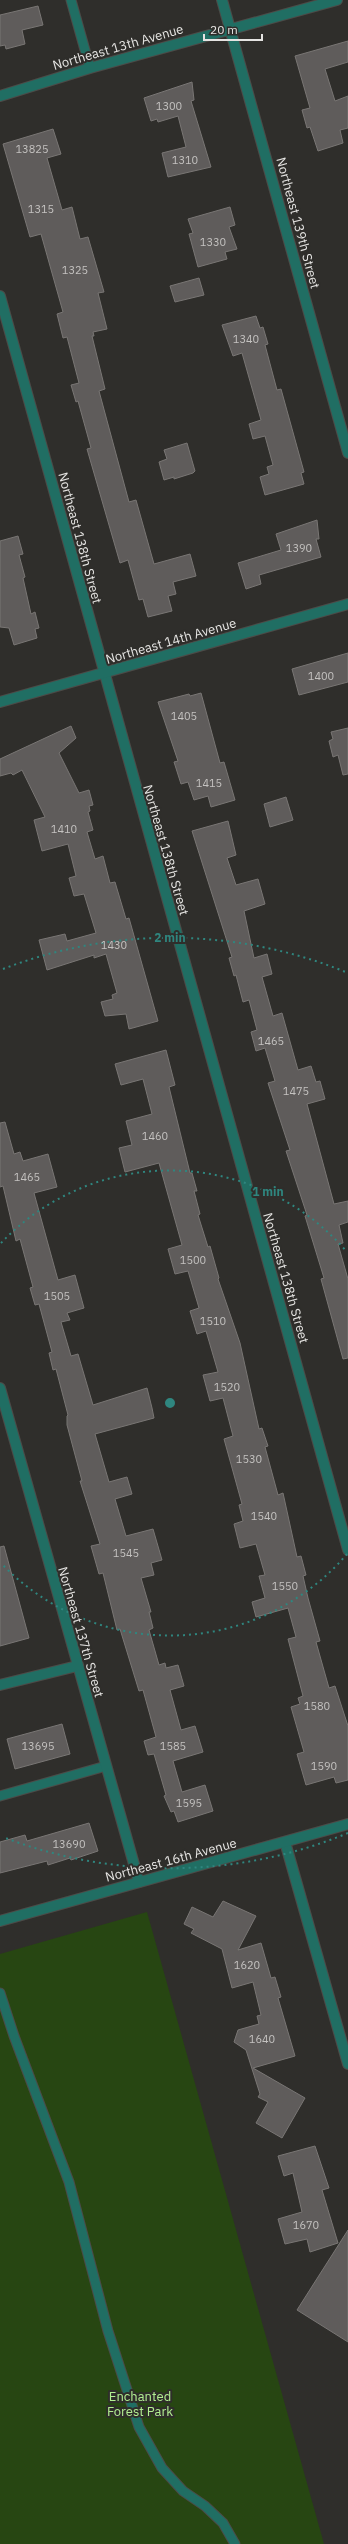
<svg xmlns="http://www.w3.org/2000/svg" width="348" height="2544" font-family="'IBM Plex Sans',sans-serif">
  <rect width="100%" height="100%" fill="#2f2e2b"/>
  <path fill="#274612" d="M147,1912L324,2544H0V1954Z"/>
  <path fill="#5f5c5b" stroke="#797674" d="M38,6L43,25L22,30L25,44L6,49L5,45L0,46V15Z
    M348,41V62L325,69L335,101L348,96V128L340,130L343,143L318,151L310,127L307,128L302,110L310,108L295,56Z
    M192,82L194,100L191,101L211,167L168,177L162,153L186,147L178,116L158,122L157,119L151,121L144,98Z
    M53,129L61,154L47,158L62,210L72,207L80,239L88,237L104,292L98,293L107,329L93,332L94,336H92L105,389L99,391L129,502L136,500L154,564L190,554L196,576L173,582L176,594L168,596L172,611L148,617L143,599L139,600L128,560L120,563L87,449L91,448L78,401L76,402L71,385L79,383L67,337L63,338L57,314L63,312L41,234L30,237L3,144Z
    M230,207L235,225L229,227L237,249L225,252L227,259L198,267L189,234L193,233L188,219Z
    M199,278L204,295L175,302L170,286Z
    M256,316L260,328L263,327L268,344L265,345L277,390L281,389L304,472L301,473L304,484L265,495L260,477L269,474L267,467L273,465L265,436L253,439L249,424L261,420L242,353L233,356L222,325Z
    M187,443L195,471L193,473L174,479V477L164,480L159,462L167,459L164,450Z
    M317,520L319,539H316L321,557L259,575L261,584L246,589L238,563L281,550L276,534Z
    M18,536L23,554L19,555L25,577L23,578L31,614L35,612L39,628L35,629L37,638L14,645L9,628L0,627V541Z
    M348,653V682L299,695L292,669Z
    M201,693L220,763L224,762L235,800L211,807L208,796L194,800L188,782L181,784L174,762L178,761L158,702L189,694L190,696Z
    M71,726L76,738L59,753L79,793L89,790L93,805L89,806L90,811L88,812L93,830L87,832L95,859L103,856L110,883L115,882L126,919L129,918L158,1021L129,1029L126,1014L105,1016L101,1002L113,999L112,995L117,993L106,954L94,958V955L47,970L39,940L65,934L67,941L96,933L84,894L74,896L69,878L76,876L68,844L42,851L34,820L45,817L22,770L13,775L11,773L0,776V759Z
    M348,728V774L343,775L338,755L333,757L329,741L333,739L331,732Z
    M286,797L293,820L270,827L264,804Z
    M228,821L236,855L227,858L236,885L258,879L265,904L244,911L254,958L267,954L272,974L262,977L273,1016L282,1013L298,1070L311,1066L316,1082L320,1081L325,1099L307,1104L334,1204L348,1201V1222L339,1225L343,1243L338,1244L348,1279V1358L343,1359L321,1279L324,1278L305,1216L307,1215L286,1151L290,1150L268,1083L275,1081L265,1048L256,1051L251,1032L257,1030L249,1000L243,1002L236,975L234,976L229,958L232,957L192,831Z
    M166,1050L175,1085L169,1087L190,1173H192L197,1191H194L200,1214L198,1215L208,1247L210,1246L219,1278L218,1279L240,1343L259,1429L262,1428L268,1446L265,1447L278,1495L283,1493L297,1557L301,1556L306,1575L303,1576L308,1598L320,1641L316,1642L329,1688L335,1686L348,1726V1780L336,1783L334,1777L306,1785L297,1754L304,1752L291,1707L300,1704L298,1698L303,1696L288,1639L296,1637L288,1608L256,1617L252,1602L265,1598L259,1576L265,1575L256,1544L240,1548L234,1524L243,1521L239,1505L242,1504L224,1439L233,1436L223,1398L210,1401L203,1375L218,1372L206,1331L197,1334L190,1311L199,1308L188,1271L175,1274L168,1249L182,1245L159,1163L125,1172L119,1148L132,1145L126,1121L152,1114L143,1079L121,1085L115,1064Z
    M5,1122L14,1154L20,1152L23,1161L48,1154L57,1187L34,1193L58,1280L75,1275L84,1308L67,1313L70,1320L61,1322L71,1356L78,1354L93,1405L147,1388L152,1408L154,1418L95,1434L109,1482L127,1477L132,1494L115,1499L126,1536L153,1529L162,1560L151,1563L154,1575L141,1578L151,1612H149L153,1628L149,1630L159,1665L165,1663L166,1668L178,1665L184,1686L170,1690L181,1730L195,1726L203,1752L173,1761L182,1792L205,1785L213,1811L178,1822L174,1811L171,1812L164,1796L166,1795L154,1754L148,1755L144,1741L156,1737L143,1690L139,1691L120,1629L117,1630L103,1573L99,1574L91,1546L100,1544L80,1481H82L67,1425V1416L68,1415L56,1369L53,1370L49,1353L52,1352L39,1304L35,1305L30,1288L33,1287L20,1239L16,1241L3,1186L0,1187V1123Z
    M4,1546L29,1638L0,1646V1547Z
    M62,1724L70,1754L15,1769L7,1739Z
    M89,1823L98,1851L71,1860L70,1858L48,1865L47,1861L0,1873V1842L25,1835L27,1841Z
    M223,1901L256,1916L238,1950L261,1943L271,1978L275,1977L281,1997L278,1998L295,2056L253,2068L305,2098L282,2138L256,2123L268,2102L258,2097L260,2094L246,2050L234,2042L238,2030L259,2024L257,2016L261,2015L253,1982L232,1988L222,1949L191,1933L194,1929L184,1924L192,1907L213,1917Z
    M315,2146L329,2188L322,2190L338,2243L310,2252L307,2239L285,2244L278,2219L302,2212L293,2173L284,2176L278,2156Z
    M348,2230V2342L297,2310Z"/>
  <g fill="none" stroke-linecap="round" stroke-linejoin="round">
    <defs>
      <path id="service" d="M71,0L90,68
        M0,1796L106,1766
        M0,1993L14,2036L69,2182L108,2331L139,2427L162,2468L183,2491L205,2506L223,2523L235,2544"/>
      <path id="minor" d="M222,0L348,453
        M0,96L90,68L337,0
        M0,296L348,1550
        M0,1388L139,1882
        M0,1685L77,1666
        M285,1842L348,2064"/>
      <path id="tertiary" d="M0,702L348,604
        M0,1921L348,1824"/>
    </defs>
    <use href="#service" stroke="#4c4b48" stroke-width="11"/>
    <use href="#minor" stroke="#4c4b48" stroke-width="12"/>
    <use href="#tertiary" stroke="#4c4b48" stroke-width="12"/>
    <use href="#service" stroke="#206e63" stroke-width="9"/>
    <use href="#minor" stroke="#206e63" stroke-width="10"/>
    <use href="#tertiary" stroke="#206e63" stroke-width="10"/>
  </g>
  <g fill="none" stroke="#2f867f" stroke-width="2" stroke-dasharray="2 4">
    <path d="M347 1554A233 233 0 0 1 1 1563M1 1243A233 233 0 0 1 347 1252"/>
    <path d="M348 1833A465 465 0 0 1 3 1837M3 969A465 465 0 0 1 348 973"/>
  </g>
  <g text-anchor="middle" dominant-baseline="central" stroke-width="4" stroke-linejoin="round" paint-order="stroke">
    <g font-size="11" fill="#c4c2c0">
      <text x="169" y="106">1300</text>
      <text x="32" y="149">13825</text>
      <text x="185" y="160">1310</text>
      <text x="41" y="209">1315</text>
      <text x="213" y="242">1330</text>
      <text x="75" y="270">1325</text>
      <text x="246" y="339">1340</text>
      <text x="299" y="548">1390</text>
      <text x="321" y="676">1400</text>
      <text x="184" y="716">1405</text>
      <text x="209" y="783">1415</text>
      <text x="64" y="829">1410</text>
      <text x="114" y="945">1430</text>
      <text x="271" y="1041">1465</text>
      <text x="296" y="1091">1475</text>
      <text x="155" y="1136">1460</text>
      <text x="27" y="1177">1465</text>
      <text x="193" y="1260">1500</text>
      <text x="57" y="1296">1505</text>
      <text x="213" y="1321">1510</text>
      <text x="227" y="1387">1520</text>
      <text x="249" y="1459">1530</text>
      <text x="264" y="1516">1540</text>
      <text x="126" y="1553">1545</text>
      <text x="285" y="1586">1550</text>
      <text x="317" y="1706">1580</text>
      <text x="38" y="1746">13695</text>
      <text x="173" y="1746">1585</text>
      <text x="324" y="1766">1590</text>
      <text x="189" y="1803">1595</text>
      <text x="69" y="1844">13690</text>
      <text x="247" y="1965">1620</text>
      <text x="262" y="2039">1640</text>
      <text x="306" y="2225">1670</text>
    </g>
    <g font-size="13" fill="#e5e4e2" stroke="#2f2e2b">
      <text transform="translate(118 47) rotate(-16)">Northeast 13th Avenue</text>
      <text transform="translate(298 223) rotate(75)">Northeast 139th Street</text>
      <text transform="translate(80 538) rotate(75)">Northeast 138th Street</text>
      <text transform="translate(171 641) rotate(-16)">Northeast 14th Avenue</text>
      <text transform="translate(166 850) rotate(74)">Northeast 138th Street</text>
      <text transform="translate(286 1278) rotate(74)">Northeast 138th Street</text>
      <text transform="translate(81 1632) rotate(74)">Northeast 137th Street</text>
      <text transform="translate(171 1860) rotate(-15)">Northeast 16th Avenue</text>
    </g>
    <g font-size="13" fill="#b2ef91" stroke="#2f2e2b">
      <text x="140" y="2396">Enchanted<tspan x="140" dy="15">Forest Park</tspan></text>
    </g>
  </g>
  <circle cx="170" cy="1403" r="6" fill="#2f867f" stroke="#2f2e2b" stroke-width="2"/>
  <g font-size="12" text-anchor="middle" font-weight="bold" fill="#2f867f" stroke="#2f2e2b" stroke-width="4" stroke-linejoin="round" paint-order="stroke">
    <text x="170" y="942">2 min</text>
    <text x="268" y="1196">1 min</text>
  </g>
  <path d="M204 34v6h58v-6" fill="none" stroke="#e5e4e2" stroke-width="2"/>
  <text x="210" y="34" font-size="12" fill="#e5e4e2" stroke="#2f2e2b" stroke-width="3" paint-order="stroke">20 m</text>
</svg>
